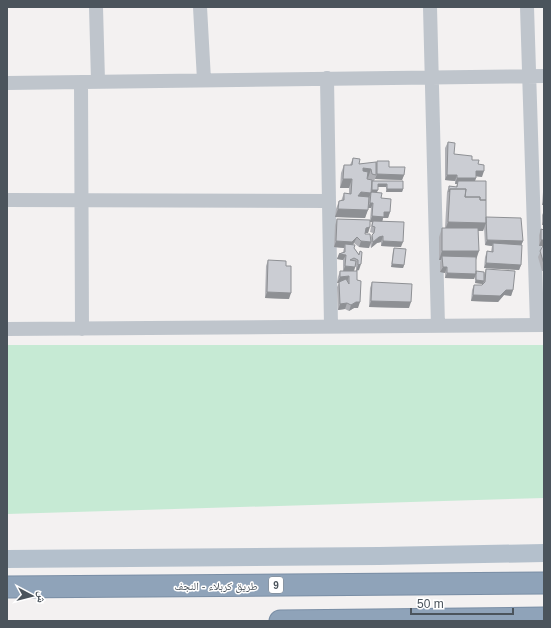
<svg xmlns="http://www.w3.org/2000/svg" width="551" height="628" font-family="Helvetica,'Noto Naskh Arabic',sans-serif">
  <rect width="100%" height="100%" fill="#f3f1f1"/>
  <path fill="#c6ead4" d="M7,345H544V498L7,514Z"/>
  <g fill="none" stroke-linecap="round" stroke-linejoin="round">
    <defs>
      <path id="highway" d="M7,587L544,583
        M280,621L544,618"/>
    </defs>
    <use href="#highway" stroke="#7a8ea5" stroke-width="23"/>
    <path stroke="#bfc5cc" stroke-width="14" d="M96,7L98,81
      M200,7L204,80
      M430,7L438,326
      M527,7L537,325
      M327,78L331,326
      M81,82L82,329
      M7,83L544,76
      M7,200L329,201
      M7,329L544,325"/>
    <path stroke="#b4c0cc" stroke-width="18" d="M7,559L379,556L544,553"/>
    <use href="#highway" stroke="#8fa3b9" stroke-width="21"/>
  </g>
  <path fill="#afb0b5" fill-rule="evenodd" d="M448,142L454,154L472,160L478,164L482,177L476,176L475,181L486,200V218L523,241L521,245V265L519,270L484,268L485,257L487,251L491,252L492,246L485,245L484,227L483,231H478L476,258V272L484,274L486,269L513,290L511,296L504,295L498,302L471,301L472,290L474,285H482L483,284L484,281L483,284L475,283V276L474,279L445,278V273L440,272V262L441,260H439V237L442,228H445L447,192L449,186L456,187L457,184H455V181L445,180V148Z
    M353,158L359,164L376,163L377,161L404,175L402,180L375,179L374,181L403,189L402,192H386V187H378L377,192L381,198L390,212L388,218H383L382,221L401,247L381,246V242L377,243L371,248L370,243L369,248L359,247L354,243L353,245L354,248L359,254V270L356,271V265L354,271L357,280L358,308H354L349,311L345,309L338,310L337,287L339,283H337L338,277L340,271H343V260L337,259L339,254L343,252L344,248L334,247L335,225L337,219L370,220L371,208H368L365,218L335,217L336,209L339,201H341L344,193L349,194V188H340L341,173L344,165H350ZM370,222H372L370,232L373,233L370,239L365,234V233H368Z
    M544,188V205H542L543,192Z
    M544,211V225H542V215Z
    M541,229L544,230V271H542L538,257L543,246H539V235Z
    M394,248L404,265L403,268L391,267L393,251Z
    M268,260L286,266L289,299L265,298L266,266Z
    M372,282L409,308L369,307L370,288Z"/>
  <path fill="#8e9094" d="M363,168L371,169L368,178L360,177Z
    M476,171H484L482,177L474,176Z
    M377,174L404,175L402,180L375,179Z
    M447,175H457L455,181L445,180Z
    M457,178H476L474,184L458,181L457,184H455Z
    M343,179H352L349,188H340Z
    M378,184H387L386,187H377Z
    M387,189H403L402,192H386Z
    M372,190H378L377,192H370Z
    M361,192L371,193L368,201L358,196Z
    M544,199V205H542Z
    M370,203H373L371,208H368Z
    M338,209L368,210L365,218L335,217Z
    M384,212H390L388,218H383L382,223L370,222L372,216Z
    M544,218V225H542Z
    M448,222L486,223L483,231L445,230Z
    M370,227L368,233H364L366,228Z
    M383,236L381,242L377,243L371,248L373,242L379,237Z
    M357,237L354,243L350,248L345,244L344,248L334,247L336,241Z
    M487,240L523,241L521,246L493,243L492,246L485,245Z
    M541,240H544V246H539Z
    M361,241L371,242L369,248L359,247Z
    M383,241L403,242L401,247L381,246Z
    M442,251H479L476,260L442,256L441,260H439Z
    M339,254L346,255L343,260L337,259Z
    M486,263L521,265L519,270L484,268Z
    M361,264L359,270L356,271L358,265Z
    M392,264L404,265L403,268L391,267Z
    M345,266L355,267L353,273L343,272Z
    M443,267H447L445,273L440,272Z
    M447,273L476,274L474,279L445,278Z
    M349,276L347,282L337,283L340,277Z
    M476,280L484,281L483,284L475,283Z
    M506,290H513L511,296L504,295L498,302L471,301L473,295Z
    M267,292L291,293L289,299L265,298Z
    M371,301L411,302L409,308L369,307Z
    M356,302H360L358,308H354L349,311L351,305Z
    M347,303L345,309L338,310L340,304Z"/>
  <path fill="#cbcdd3" stroke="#8e9094" d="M448,142L455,143L454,154L472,156V160H479L478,164L484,165V171H476V178H457V175H447Z
    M353,158L360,159L359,164L376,162V175L372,174L371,169L363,168V171L368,172L367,179L372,180L371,193L361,192L358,196L369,197L368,210L338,209L339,201L344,200V193L351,194L352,179H343L344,165H352Z
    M377,161H389V167H405L404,175L377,174Z
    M372,181H403V189H387V184H378V190H372Z
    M458,181H486V200H480V197H465L466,189H450L449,192V186L457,187Z
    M450,189H466L465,197H480V200H486V223L448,222Z
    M371,192L382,193L381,198L391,199L390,212H384V217L372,216L373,203H370Z
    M486,217L521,218L523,241L487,240Z
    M337,219L370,220V227L366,228L365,234H370L371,242L361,241L357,237L352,242L336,241Z
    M373,221L404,222L403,242L383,241V236L379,237L373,242L372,235L374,233L375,227L372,226Z
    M442,228H478L479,251H442Z
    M541,229L544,230V240H541Z
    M493,243L522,245L521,265L486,263L487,251L493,252Z
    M345,244L355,245L354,248L359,255L360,251L362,252L361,264L358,265V260L354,258L350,260L356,261L355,267L345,266L346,255L339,254L345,252Z
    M544,244V264L540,251Z
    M394,248L406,249L404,265L392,264Z
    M442,256L476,257V274L447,273V267H443Z
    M268,260L286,261V266H291V293L267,292Z
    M486,269L515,271L513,290H506L500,296L473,295L474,285H482L485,282Z
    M340,271H357V280L361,281L360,302H356L351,305L347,303L340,304L339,282L346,279L349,284V276L340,277Z
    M476,271L484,272V281L476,280Z
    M372,282L412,284L411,302L371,301Z"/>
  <g text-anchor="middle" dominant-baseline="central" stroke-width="3" stroke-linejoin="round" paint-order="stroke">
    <rect fill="#fff" stroke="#81878d" stroke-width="1" x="269" y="577" width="14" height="16" rx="3"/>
    <g font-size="10" font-weight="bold" fill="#4b545c">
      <text x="276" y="585">9</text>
    </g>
    <g font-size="11" fill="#4b545c" stroke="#fff">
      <text x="216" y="586">طريق کربلاء - النجف</text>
    </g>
  </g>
  <rect width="551" height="628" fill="none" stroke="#4b545c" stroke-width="16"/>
  <g transform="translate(32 596) rotate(97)" stroke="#ffffff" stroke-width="3" paint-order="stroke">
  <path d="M0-3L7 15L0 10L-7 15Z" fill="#4b545c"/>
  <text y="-6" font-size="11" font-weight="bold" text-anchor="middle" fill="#4b545c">ش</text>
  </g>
  <path d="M411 608v6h102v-6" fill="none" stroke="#4b545c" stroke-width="2"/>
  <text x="417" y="608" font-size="12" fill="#4b545c" stroke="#ffffff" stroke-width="3" paint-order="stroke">50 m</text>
</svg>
